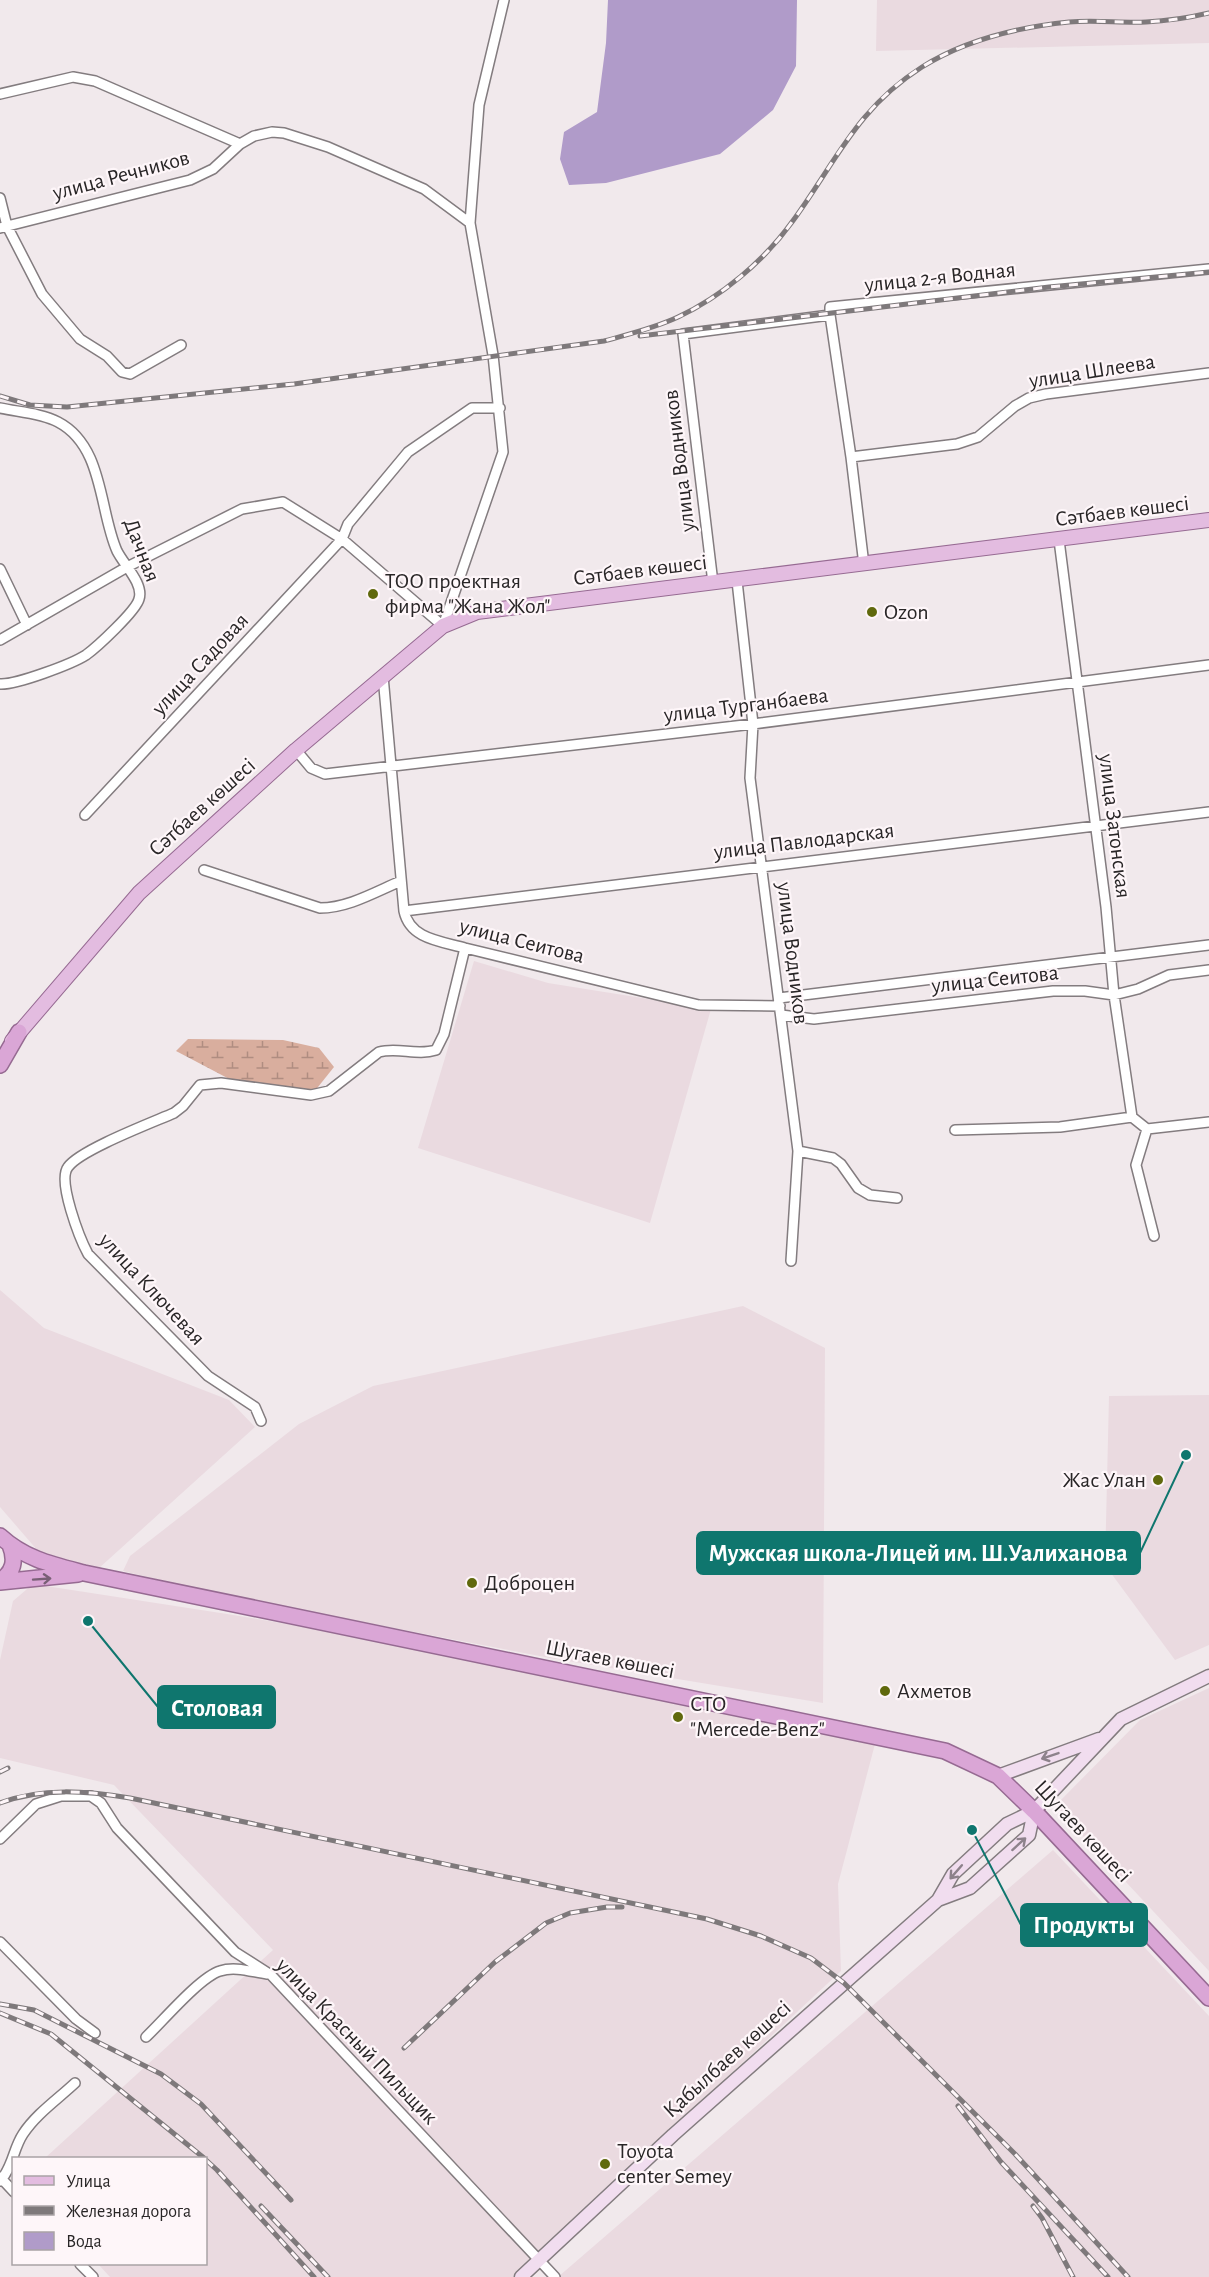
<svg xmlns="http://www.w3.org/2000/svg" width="1209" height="2277" font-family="'Alegreya Sans',sans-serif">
  <defs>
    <pattern id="wetland-marsh" width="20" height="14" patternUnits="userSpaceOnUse" patternTransform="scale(1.5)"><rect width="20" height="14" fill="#d9ae9e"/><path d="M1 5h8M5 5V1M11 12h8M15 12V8" fill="none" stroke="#b08d81"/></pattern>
  </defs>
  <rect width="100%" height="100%" fill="#f1e9ec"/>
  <path fill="#eadae0" d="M877,0H1209V43L876,51Z
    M474,961L548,983L711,1009L650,1223L418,1148Z
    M0,1290L44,1328L229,1400L255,1427L98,1569L38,1551L0,1507Z
    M743,1306L825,1348L823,1703L550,1658L226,1596L123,1571L130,1556L299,1424L373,1386Z
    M1209,1395V1645L1175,1660L1105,1565L1109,1396Z
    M33,1584L227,1614L503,1660L875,1744L838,1884L841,1971L513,2277H110L98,2264H206V2158H45L273,1950L114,1785L0,1758V1660L13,1601Z
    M1209,1688V1971L1055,1806L1140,1720Z
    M1053,1850L1209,2016V2277H558Z"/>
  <path fill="url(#wetland-marsh)" d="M188,1039L283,1040L319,1048L334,1067L314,1092L235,1082L176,1051Z"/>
  <path fill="#b09bc9" d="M608,0H797L796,66L773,110L720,154L606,183L569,185L560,159L564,132L597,112L606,43Z"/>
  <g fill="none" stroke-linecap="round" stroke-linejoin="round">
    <defs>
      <path id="minor" d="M0,94L73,77L95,81L240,144
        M0,198L7,226L42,294L80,339L107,356L122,372L130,374L181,345
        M0,228L190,180L213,169L240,144L254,136L272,132L284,133L328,147L424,189L470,223
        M830,315L851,457L864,565
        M0,408C18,412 41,413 58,422C104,446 99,511 117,551C124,565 144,584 139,599C136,611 97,647 86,655C72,664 16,685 0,684
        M851,457L957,444L978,437L1015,406L1029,398L1046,394L1209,373
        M1059,540L1106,907L1114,995L1132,1117
        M0,569L27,625
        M737,581L753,724L750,778L798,1151L791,1261
        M713,583L683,334L830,315V307L1209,269
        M0,640L127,567L242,509L283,502L342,539L443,626L503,452L493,355L470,223L479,105L504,0
        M383,676L404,911C410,939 440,941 465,948L699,1005L780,1006
        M296,750L311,768L325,774L753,724L1209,665
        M85,815L342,539L348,524L408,452L472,408H500
        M204,870L320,908C348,908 375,892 401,881
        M404,911L1209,812
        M779,998L1209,945
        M781,1015L814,1019L1053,991H1085L1114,995L1138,989L1169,975L1209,970
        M1147,1129L1136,1165L1154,1236
        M955,1130L1060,1127L1132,1117L1147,1129L1209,1122
        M798,1151L833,1158L841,1164L858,1188L870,1195L897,1198
        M261,1421L255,1407L208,1376L88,1254C80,1239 57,1181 68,1167C80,1150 151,1123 174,1113L183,1106L200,1085L221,1083L311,1095L329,1091L379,1052C398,1047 417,1056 436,1050L444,1034L465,948
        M0,1839L36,1804L61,1796H91L101,1803L117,1828L235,1952L271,1975L555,2277
        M0,1942L76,2019L95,2033
        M146,2037C163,2021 200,1977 220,1971C235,1966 252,1972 267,1974
        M0,2177L14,2192
        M0,2181C13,2167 13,2149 23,2134C36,2114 58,2099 75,2083
        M80,2264L93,2277"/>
      <path id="secondary" d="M998,1776L1099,1739
        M938,1900L970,1888L1029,1835L1034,1811
        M521,2277L673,2135L938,1900L953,1874L1007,1824L1034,1811L1121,1719L1209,1676"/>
      <path id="primary" d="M12,1041L139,893L296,750L443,626L477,612L1209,520"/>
      <path id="trunk" d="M0,1065L19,1032
        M0,1536C25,1559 53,1565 84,1573L945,1751L998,1776L1034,1811L1209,1998
        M0,1581C14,1572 16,1560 10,1545
        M0,1582L78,1574"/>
    </defs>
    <use href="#minor" stroke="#837c7f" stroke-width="12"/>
    <use href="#secondary" stroke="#837c7f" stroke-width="15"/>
    <use href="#primary" stroke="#966a92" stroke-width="16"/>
    <use href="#trunk" stroke="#966a92" stroke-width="18"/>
    <use href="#minor" stroke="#fff" stroke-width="9"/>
    <use href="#secondary" stroke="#f1ddef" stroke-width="12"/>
    <use href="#primary" stroke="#e3bce0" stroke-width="14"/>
    <use href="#trunk" stroke="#daa6d6" stroke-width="15"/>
    <defs>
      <path id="rail" d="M640,336L1049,287L1209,272
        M0,396L30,405L67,407L294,384L604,341C629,334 655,328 678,317C721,297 764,261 792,222C836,162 856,109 922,67C965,40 1019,27 1069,22C1095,20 1121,23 1146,22C1168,21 1188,18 1209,13
        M0,1772L8,1768
        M0,1803C42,1787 87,1791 130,1798L707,1919L761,1936L811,1958L844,1983L1015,2154L1128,2277
        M0,2004L34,2010L161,2074L201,2104L291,2200
        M0,2013L51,2034L204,2158
        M404,2048L495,1962L546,1923L570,1913L607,1907H622
        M958,2106L1001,2162L1108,2277
        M206,2160L217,2170L314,2277
        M261,2206L328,2277
        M1033,2206L1042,2218L1073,2277"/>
    </defs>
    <use href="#rail" stroke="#7e797b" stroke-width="5"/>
    <use href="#rail" stroke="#fef6f9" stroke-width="3" stroke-dasharray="9" stroke-linecap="butt"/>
  </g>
  <defs><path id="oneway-shaft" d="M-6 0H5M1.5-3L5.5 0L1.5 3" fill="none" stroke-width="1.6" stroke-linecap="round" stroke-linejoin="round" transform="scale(1.5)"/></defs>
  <use stroke="#796076" href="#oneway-shaft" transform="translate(42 1579) rotate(-4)"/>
  <g stroke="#8d828b">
    <use href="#oneway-shaft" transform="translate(1050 1756) rotate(161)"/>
    <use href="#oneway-shaft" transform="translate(1019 1844) rotate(-42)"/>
    <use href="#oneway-shaft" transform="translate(956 1872) rotate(131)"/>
  </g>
  <g fill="#60690d" stroke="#fef6f9" stroke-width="2">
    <circle cx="373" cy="594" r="6"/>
    <circle cx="872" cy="612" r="6"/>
    <circle cx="1158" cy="1480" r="6"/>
    <circle cx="472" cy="1583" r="6"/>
    <circle cx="885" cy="1691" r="6"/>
    <circle cx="678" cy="1717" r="6"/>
    <circle cx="605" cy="2164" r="6"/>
  </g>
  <g text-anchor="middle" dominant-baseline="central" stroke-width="4.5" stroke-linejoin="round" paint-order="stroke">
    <g font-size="22" fill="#292627" stroke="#fef6f9">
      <text transform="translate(121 175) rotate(-15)">улица Речников</text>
      <text transform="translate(940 277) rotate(-6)">улица 2-я Водная</text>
      <text transform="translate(1092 371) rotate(-9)">улица Шлеева</text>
      <text transform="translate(679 461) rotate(-97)">улица Водников</text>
      <text transform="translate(1122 511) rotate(-7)">Сәтбаев көшесі</text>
      <text transform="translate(142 550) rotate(69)">Дачная</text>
      <text transform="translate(640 570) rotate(-7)">Сәтбаев көшесі</text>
      <text transform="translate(200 664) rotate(-47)">улица Садовая</text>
      <text transform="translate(746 705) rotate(-7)">улица Турганбаева</text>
      <text transform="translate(202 807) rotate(-42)">Сәтбаев көшесі</text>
      <text transform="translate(1115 826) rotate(83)">улица Затонская</text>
      <text transform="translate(804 841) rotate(-7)">улица Павлодарская</text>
      <text transform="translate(522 941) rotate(14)">улица Сеитова</text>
      <text transform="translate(793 953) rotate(83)">улица Водников</text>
      <text transform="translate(995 979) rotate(-6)">улица Сеитова</text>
      <text transform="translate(152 1289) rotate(47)">улица Ключевая</text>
      <text transform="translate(610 1659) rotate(11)">Шугаев көшесі</text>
      <text transform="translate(1083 1831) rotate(47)">Шугаев көшесі</text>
      <text transform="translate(357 2041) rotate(46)">улица Красный Пильщик</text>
      <text transform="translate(727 2059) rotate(-42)">Қабылбаев көшесі</text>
    </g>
    <g font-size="22" fill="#292627" stroke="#fef6f9" text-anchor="start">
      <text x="385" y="581">ТОО проектная<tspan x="385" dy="25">фирма "Жана Жол"</tspan></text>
      <text x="884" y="612">Ozon</text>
      <text x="1146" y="1480" text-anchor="end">Жас Улан</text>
      <text x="484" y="1583">Доброцен</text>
      <text x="897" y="1691">Ахметов</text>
      <text x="690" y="1704">СТО<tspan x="690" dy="25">"Mercede-Benz"</tspan></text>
      <text x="617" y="2151">Toyota<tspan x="617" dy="25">center Semey</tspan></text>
    </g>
  </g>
  <path fill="none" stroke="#0f766e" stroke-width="2" d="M1186 1455L1140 1553M88 1621L158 1707M972 1830L1021 1925"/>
  <g fill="#0f766e" stroke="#fef6f9" stroke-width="2">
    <circle cx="1186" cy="1455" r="6"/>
    <circle cx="88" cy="1621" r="6"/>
    <circle cx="972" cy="1830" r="6"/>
  </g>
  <g fill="#0f766e" stroke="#0f766e" stroke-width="2">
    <rect x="697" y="1532" width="443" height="42" rx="6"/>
    <rect x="158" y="1686" width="117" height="42" rx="6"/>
    <rect x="1021" y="1904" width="126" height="42" rx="6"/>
  </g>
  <g font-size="24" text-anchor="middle" font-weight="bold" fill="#fff">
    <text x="918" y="1561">Мужская школа-Лицей им. Ш.Уалиханова</text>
    <text x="217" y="1716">Столовая</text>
    <text x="1084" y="1933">Продукты</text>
  </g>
  <rect x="12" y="2157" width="195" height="108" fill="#fef6f9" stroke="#a9a3a5" stroke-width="1.5"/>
  <rect x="24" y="2176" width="30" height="9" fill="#e3bce0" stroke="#a9a3a5" stroke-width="1.5"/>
  <text x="66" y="2187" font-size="18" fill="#292627">Улица</text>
  <rect x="24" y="2206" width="30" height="9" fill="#7e797b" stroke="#a9a3a5" stroke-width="1.5"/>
  <text x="66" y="2217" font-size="18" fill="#292627">Железная дорога</text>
  <rect x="24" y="2232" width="30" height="18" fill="#b09bc9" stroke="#a9a3a5" stroke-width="1.5"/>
  <text x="66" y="2247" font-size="18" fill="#292627">Вода</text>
</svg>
